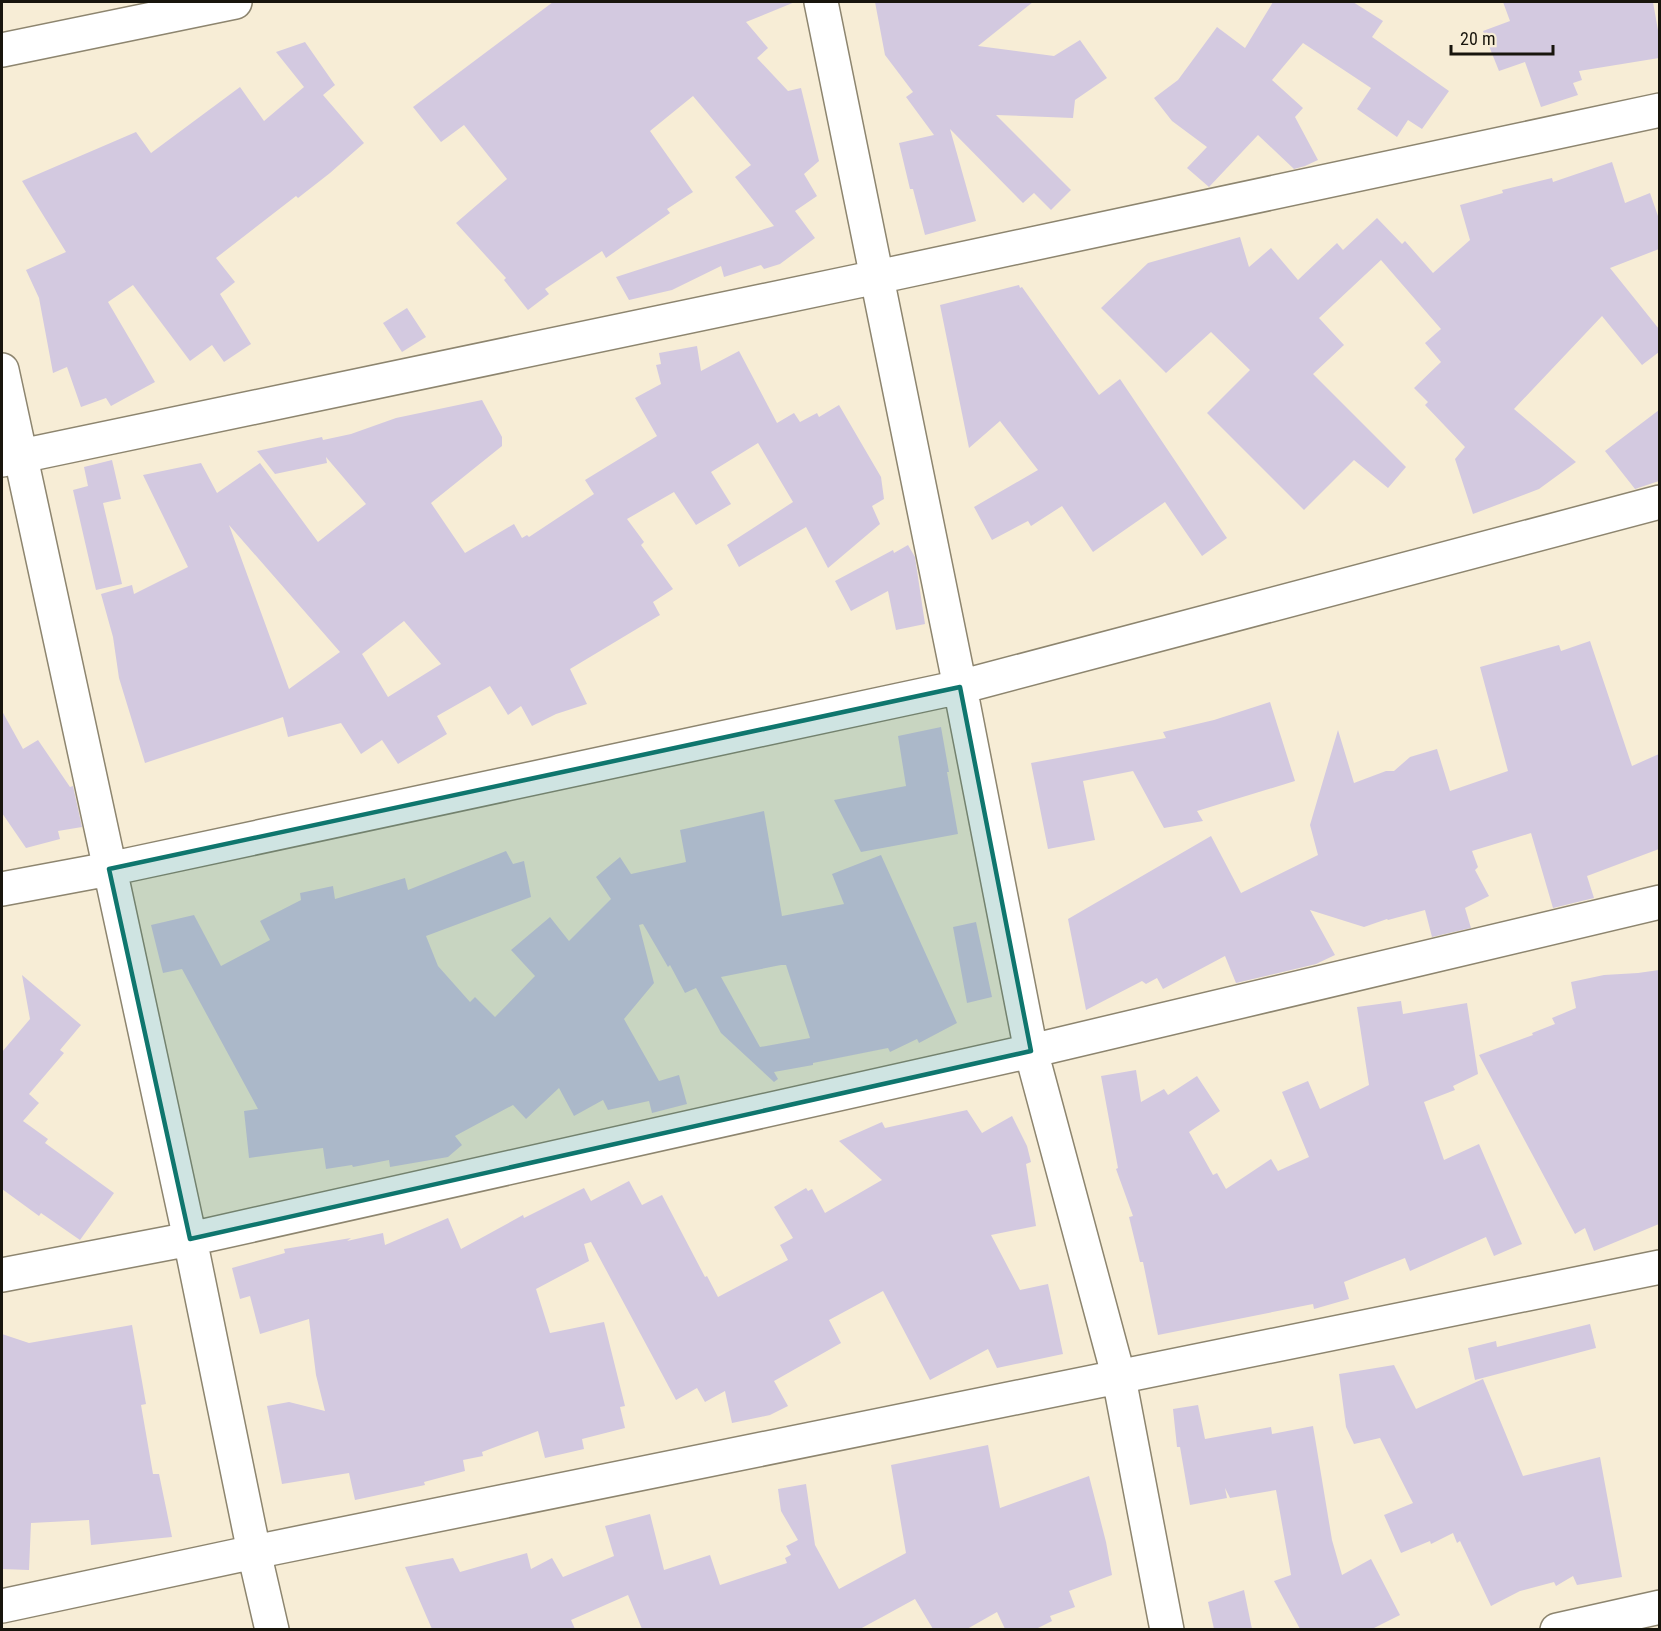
<svg xmlns="http://www.w3.org/2000/svg" width="1661" height="1631" font-family="'Roboto Condensed',sans-serif">
  <rect width="100%" height="100%" fill="#f7edd6"/>
  <path fill="#d3c9e0" fill-rule="evenodd" d="M553,2H795L746,22L768,48L757,58L788,91L801,88L819,161L804,174L817,196L795,211L815,238L780,264L764,269L761,265L724,277L721,266L672,290L629,300L616,277L774,226L735,177L751,165L693,96L650,131L693,192L667,209L670,213L606,258L602,251L545,289L549,294L528,310L504,280L506,278L456,223L507,179L464,125L441,142L413,107Z
    M875,2H1033L978,46L1054,56L1080,40L1107,78L1075,100L1073,118L996,115L1071,190L1051,210L1034,193L1023,203L950,129L976,221L925,235L913,189H910L899,143L934,135L906,97L913,92L885,55Z
    M1273,2H1353L1383,21L1372,37L1449,91L1422,129L1408,120L1397,137L1357,109L1371,88L1303,43L1272,80L1303,108L1295,117L1318,160L1305,166L1294,169L1258,135L1209,187L1187,168L1207,147L1172,121L1154,98L1178,80L1217,27L1245,48Z
    M1503,2H1653L1659,36V58L1579,71L1582,80L1573,83L1578,95L1541,107L1525,62L1499,71L1483,31L1510,21Z
    M305,42L335,85L323,95L364,143L330,173L298,198L296,196L216,258L235,282L220,294L251,344L224,362L212,345L190,361L133,285L108,302L155,382L111,406L106,398L81,407L67,367L53,373L39,298L26,270L66,252L22,181L136,132L151,153L240,87L264,121L304,87L276,52Z
    M1612,162L1625,203L1650,193L1659,219V249L1610,268L1659,329V352L1642,365L1602,316L1514,409L1576,462L1539,489L1473,514L1455,459L1465,447L1425,405L1428,402L1414,388L1441,362L1425,343L1441,329L1381,260L1319,318L1344,345L1313,374L1406,467L1388,488L1354,460L1304,510L1207,413L1250,370L1211,332L1166,373L1101,308L1148,263L1240,237L1249,267L1271,248L1298,280L1337,243L1343,250L1377,218L1402,244L1405,241L1433,273L1470,240L1460,205L1503,193L1502,190L1552,178L1553,182Z
    M1019,285L1020,288L1022,287L1099,395L1120,379L1227,538L1202,556L1165,502L1093,552L1062,506L1031,526L1028,521L992,540L974,507L1038,470L1000,421L969,448L940,305Z
    M407,308L426,337L402,352L383,323Z
    M697,346L701,371L739,351L777,423L794,413L800,422L817,413L819,417L839,405L881,477L884,499L872,506L880,524L828,568L806,527L739,567L727,545L793,502L758,443L711,472L731,504L696,525L674,492L627,519L644,542L641,545L673,589L653,602L660,615L570,669L587,704L556,714L532,726L521,706L508,715L490,686L437,716L447,734L398,764L382,740L361,754L341,723L288,737L283,717L145,763L119,678L113,637L101,594L132,585L134,594L188,567L143,475L201,463L217,493L260,463L318,542L366,504L326,457L327,463L275,474L257,451L322,437L323,440L351,434L396,418L482,400L502,437V446L431,503L465,553L514,524L522,538L527,535L529,537L594,494L585,480L657,436L635,398L661,384L656,365L661,364L659,353ZM229,525L340,652L289,689ZM404,621L441,664L388,697L362,654Z
    M1659,410V481L1635,489L1605,451Z
    M112,460L121,499L103,503L122,584L96,590L73,490L88,486L84,467Z
    M908,545L915,557L925,624L896,630L888,591L851,611L835,581L893,550L894,553Z
    M1590,641L1632,766L1659,754V849L1587,876L1594,898L1553,908L1531,833L1472,851L1478,867L1475,870L1489,896L1465,908L1471,928L1432,937L1425,910L1388,920L1387,919L1364,927L1310,910L1335,955L1316,964L1236,983L1225,956L1163,989L1157,978L1146,984L1142,981L1086,1010L1068,919L1211,836L1241,893L1318,855L1310,825L1338,730L1354,783L1386,771H1394L1410,757L1437,749L1450,791L1508,771L1480,667L1559,645L1561,651Z
    M1270,702L1295,781L1197,811L1203,821L1164,828L1133,771L1083,781L1095,840L1048,849L1031,763L1166,738L1163,732L1214,720Z
    M2,711L23,749L38,740L70,787L73,786L82,827L58,831L60,839L26,848L2,813Z
    M941,727L949,772H947L958,834L861,852L834,800L906,786L898,736Z
    M764,811L782,916L844,904L832,874L881,855L957,1023L919,1043L917,1039L890,1052L888,1048L813,1063V1065L774,1072L778,1079L774,1082L721,1033L696,988L685,993L670,965L668,967L643,924L639,925L654,983L624,1019L659,1081L679,1075L687,1104L652,1113L649,1101L608,1110L603,1100L574,1116L559,1088L526,1119L513,1105L455,1136L462,1145L448,1157L390,1167L389,1160L353,1167L352,1165L326,1169L323,1148L249,1158L244,1111L258,1109L182,969L163,973L151,925L194,915L221,966L270,940L260,921L301,900L300,893L333,886L335,899L405,878L408,890L506,851L513,864L524,861L531,897L426,936L438,966L470,1002L475,997L495,1017L535,976L511,950L550,917L569,941L611,899L596,877L620,857L631,874L686,862L680,830ZM781,965H786L810,1038L760,1047L721,977Z
    M976,922L992,997L967,1003L953,927Z
    M1659,970V1224L1594,1251L1585,1228L1575,1234L1479,1055L1533,1035L1532,1033L1555,1024L1552,1018L1576,1008L1571,982L1604,975L1638,973Z
    M22,975L81,1025L60,1050L64,1053L29,1094L39,1103L23,1121L48,1139L45,1143L114,1193L80,1240L41,1213L39,1216L2,1189V1052L30,1019Z
    M1401,1001L1403,1014L1467,1003L1478,1074L1453,1086L1455,1090L1424,1102L1444,1160L1479,1144L1522,1244L1494,1256L1486,1237L1410,1271L1405,1258L1344,1282L1349,1299L1314,1309L1313,1304L1158,1335L1143,1262H1140L1129,1217L1133,1216L1116,1169L1118,1168L1101,1076L1136,1070L1141,1102L1164,1089L1168,1095L1197,1076L1220,1111L1189,1132L1213,1175L1217,1173L1226,1189L1271,1159L1278,1171L1309,1157L1282,1092L1308,1081L1320,1109L1369,1085L1357,1007Z
    M967,1110L982,1133L1012,1116L1027,1146L1031,1162L1026,1164L1036,1226L991,1235L1020,1290L1048,1284L1063,1354L997,1368L988,1349L930,1380L883,1291L829,1320L841,1343L774,1381L788,1406L770,1415L732,1423L725,1391L705,1402L697,1388L676,1400L591,1242L584,1244L589,1261L536,1289L550,1333L604,1322L625,1406L620,1407L625,1428L582,1439L584,1449L545,1458L538,1431L482,1452L483,1456L463,1460L465,1471L424,1482L425,1485L355,1500L349,1473L282,1484L267,1406L289,1402L325,1411L316,1375L309,1319L260,1334L250,1296L240,1299L232,1268L285,1253L284,1249L351,1238L347,1241L383,1233L385,1245L448,1218L461,1249L523,1215L524,1218L584,1188L591,1201L629,1181L642,1205L662,1195L705,1277L707,1276L718,1297L788,1260L780,1245L793,1238L774,1207L806,1188L808,1191L812,1189L825,1213L882,1180L839,1141L882,1122L885,1128Z
    M1590,1324L1596,1348L1475,1380L1468,1348L1496,1341L1497,1347Z
    M132,1325L146,1404L141,1405L153,1474H159L172,1537L91,1545L89,1520L31,1523L29,1570L2,1569V1334L29,1343Z
    M1394,1365L1416,1409L1483,1379L1523,1476L1600,1457L1622,1577L1577,1585L1573,1576L1556,1586L1554,1582L1520,1591L1491,1606L1460,1541L1457,1543L1453,1533L1431,1544L1430,1541L1401,1553L1384,1515L1413,1503L1380,1438L1354,1444L1346,1427L1339,1374Z
    M1198,1405L1205,1439L1271,1427L1272,1434L1313,1426L1332,1540L1342,1575L1371,1559L1400,1615L1374,1628L1368,1629H1300L1274,1581L1291,1575L1276,1490L1230,1498L1225,1488L1227,1498L1190,1505L1180,1447H1177L1173,1409Z
    M988,1445L1000,1508L1089,1476L1106,1542L1112,1575L1069,1591L1075,1607L1050,1616L1052,1621L1036,1629H1005L997,1612L967,1629H933L915,1599L860,1629H642L628,1595L571,1620L575,1629H432L405,1567L453,1558L460,1572L527,1553L531,1569L552,1558L563,1577L614,1556L605,1526L650,1514L664,1570L710,1555L720,1585L787,1563L785,1558L791,1555L786,1546L798,1540L781,1511L778,1489L806,1484L815,1545L839,1589L906,1553L891,1465Z
    M1244,1590L1252,1629H1214L1208,1602Z"/>
  <g fill="none" stroke-linecap="round" stroke-linejoin="round">
    <defs>
      <path id="minor" d="M821,2L960,687L1031,1051L1119,1378L1167,1630
        M2,50L235,2
        M2,370L190,1239L254,1552L272,1630
        M2,460L877,277L1660,110
        M2,889L109,869L960,687L1660,502
        M2,1275L190,1239L1031,1051L1660,902
        M2,1606L254,1552L1660,1267
        M1557,1630L1660,1607"/>
    </defs>
    <use href="#minor" stroke="#8d856f" stroke-width="36"/>
    <use href="#minor" stroke="#fff" stroke-width="33"/>
  </g>
  <path fill="#0f766e" fill-opacity="0.2" stroke="#0f766e" stroke-width="4.5" stroke-linejoin="round" d="M960,687L1031,1051L190,1239L109,869Z"/>
  <rect width="1661" height="1631" fill="none" stroke="#18150d" stroke-width="6"/>
  <path d="M1451 45v9h102v-9" fill="none" stroke="#18150d" stroke-width="3"/>
  <text x="1460" y="45" font-size="18" fill="#18150d" stroke="#f7edd6" stroke-width="4.5" paint-order="stroke">20 m</text>
</svg>
